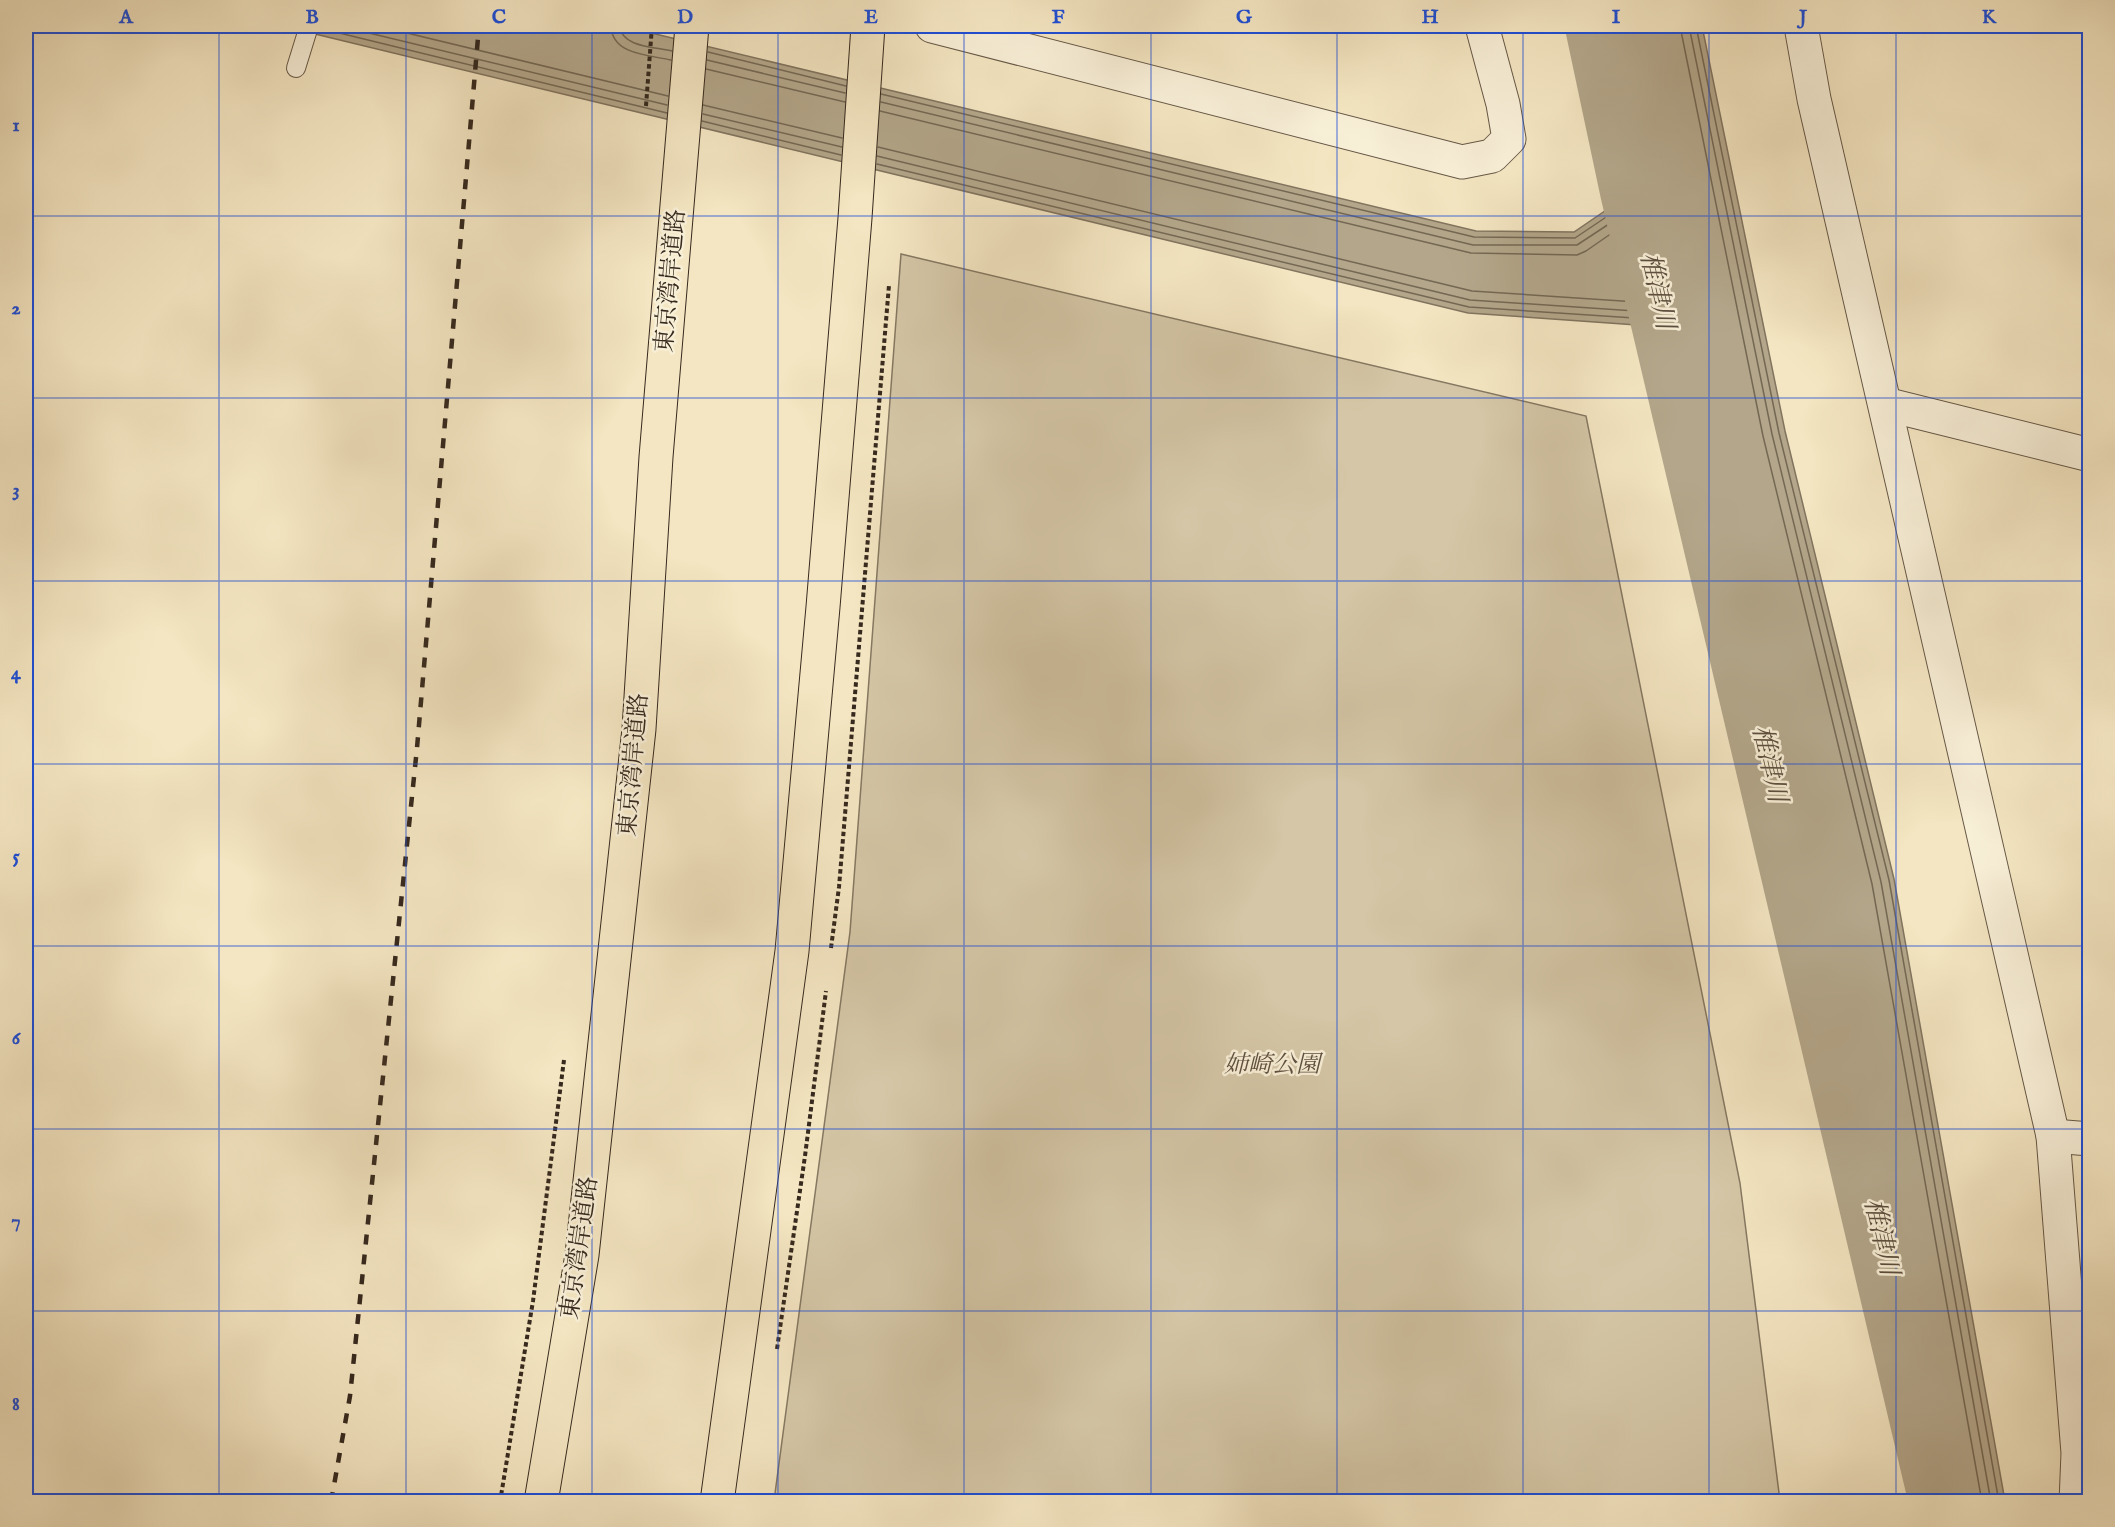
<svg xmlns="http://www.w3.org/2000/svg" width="2115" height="1527" font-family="'IM FELL English','Noto Serif JP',serif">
  <rect width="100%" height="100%" fill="#f4e6c2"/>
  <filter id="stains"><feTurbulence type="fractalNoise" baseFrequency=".00333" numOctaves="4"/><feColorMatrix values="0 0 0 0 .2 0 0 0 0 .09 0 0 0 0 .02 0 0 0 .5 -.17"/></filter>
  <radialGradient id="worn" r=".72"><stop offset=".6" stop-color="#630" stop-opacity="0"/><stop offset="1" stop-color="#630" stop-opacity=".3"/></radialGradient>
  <path fill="#d4c6a6" stroke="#857862" stroke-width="1.5" d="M901,254L1586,416L1740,1183L1780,1501H774L850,932Z"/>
  <path fill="#b3a68a" stroke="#81745f" stroke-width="1.5" d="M282,26H622L1476,231L1574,232L1634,191L1599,26H1702L1785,431L1894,879L2005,1501H1943L1665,327L1468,313Z"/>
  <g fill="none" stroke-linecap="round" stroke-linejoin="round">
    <path stroke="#746854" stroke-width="1.5" d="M340,26L667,105
      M378,26L668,96
      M611,26C612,55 649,55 671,60
      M620,26C621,47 655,47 672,51
      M1680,26L1763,436L1872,884L1982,1502
      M1689,26L1772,434L1881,882L1991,1502
      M1696,26L1779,433L1889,880L1999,1502
      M319,28L667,113
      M708,52L846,86
      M707,60L845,93
      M706,69L845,102
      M881,94L1474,237L1575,238L1636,197L1640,192L1605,26
      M881,102L1473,245H1577L1641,203L1647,193L1613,26
      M703,105L842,138
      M880,111L1471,253L1577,255L1586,251L1648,208L1655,198L1656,186L1622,26
      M703,114L842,147
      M702,121L841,155
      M878,147L1472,291L1667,304C1678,306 1684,312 1688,322L1965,1502
      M877,156L1470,300L1665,313L1676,319L1840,1003L1956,1502
      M877,164L1469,307L1665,320L1670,323L1949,1502"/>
    <path stroke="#b3a68a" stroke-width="68" d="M1599,26L1634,191L1943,1502"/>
    <defs>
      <path id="service" d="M296,68L309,26"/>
      <path id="minor" d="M1885,404L2090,455
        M2053,1136L2090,1139"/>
      <path id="tertiary" d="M932,26L1462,162L1492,156L1509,139L1503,104L1482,26
        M1801,26L1814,99L2053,1136L2078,1453L2076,1502"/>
      <path id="trunk" d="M541,1502L582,1255L639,729L656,457L692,26
        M717,1502L792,951L823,607L855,218L868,26"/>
    </defs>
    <use href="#service" stroke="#665847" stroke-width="20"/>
    <use href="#minor" stroke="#665847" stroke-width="35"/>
    <use href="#tertiary" stroke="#665847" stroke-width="35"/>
    <use href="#trunk" stroke="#36291e" stroke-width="35"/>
    <path stroke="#36291e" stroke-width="4" stroke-dasharray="4.5 3" stroke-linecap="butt" d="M646,106L652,26
      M831,948L839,887L889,285
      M777,1349L805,1156L826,991
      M500,1502L533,1301L564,1060"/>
    <use href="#service" stroke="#f8efd7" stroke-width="18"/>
    <use href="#minor" stroke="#f8efd7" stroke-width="33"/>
    <use href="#tertiary" stroke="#f8efd7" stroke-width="33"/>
    <use href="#trunk" stroke="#f4e6c2" stroke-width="33"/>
    <path stroke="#36291e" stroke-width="4.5" stroke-dasharray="10 10" stroke-linecap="butt" d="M331,1502L350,1396L417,748L479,26"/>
  </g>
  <path fill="none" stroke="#1d4ed8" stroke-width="1.5" stroke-opacity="0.55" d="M219,26V1502M406,26V1502M592,26V1502M778,26V1502M964,26V1502M1151,26V1502M1337,26V1502M1523,26V1502M1709,26V1502M1896,26V1502M26,216H2090M26,398H2090M26,581H2090M26,764H2090M26,946H2090M26,1129H2090M26,1311H2090"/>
  <g text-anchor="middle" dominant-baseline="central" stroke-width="5" stroke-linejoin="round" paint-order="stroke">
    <g font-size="24" fill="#36291e" stroke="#f8efd7">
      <text transform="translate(671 281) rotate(-85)">東京湾岸道路</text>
      <text transform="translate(634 765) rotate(-85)">東京湾岸道路</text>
      <text transform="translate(580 1248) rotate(-82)">東京湾岸道路</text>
    </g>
    <g font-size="24" font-style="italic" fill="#5e5040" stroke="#f8efd7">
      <text x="1272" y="1065">姉崎公園</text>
    </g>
    <g font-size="26" font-style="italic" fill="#5c4e3e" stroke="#f8efd7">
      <text transform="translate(1657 291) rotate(77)">椎津川</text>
      <text transform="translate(1769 764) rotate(77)">椎津川</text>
      <text transform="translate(1881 1237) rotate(77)">椎津川</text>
    </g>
  </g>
  <rect width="2115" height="1527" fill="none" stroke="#f4e6c2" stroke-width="66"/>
  <rect x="33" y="33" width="2049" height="1461" fill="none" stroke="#1d4ed8" stroke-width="2"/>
  <g font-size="20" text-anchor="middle" font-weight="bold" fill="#1d4ed8">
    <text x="126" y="23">A</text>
    <text x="312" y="23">B</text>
    <text x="499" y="23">C</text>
    <text x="685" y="23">D</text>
    <text x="871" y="23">E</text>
    <text x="1058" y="23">F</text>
    <text x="1244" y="23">G</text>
    <text x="1430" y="23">H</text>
    <text x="1616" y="23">I</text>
    <text x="1803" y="23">J</text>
    <text x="1989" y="23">K</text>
    <text x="16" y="131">1</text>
    <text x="16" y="314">2</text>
    <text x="16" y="496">3</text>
    <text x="16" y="679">4</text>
    <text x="16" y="862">5</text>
    <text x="16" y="1044">6</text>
    <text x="16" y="1227">7</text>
    <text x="16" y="1410">8</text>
  </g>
  <rect width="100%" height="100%" filter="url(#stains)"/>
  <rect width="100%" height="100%" fill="url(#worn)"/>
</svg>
